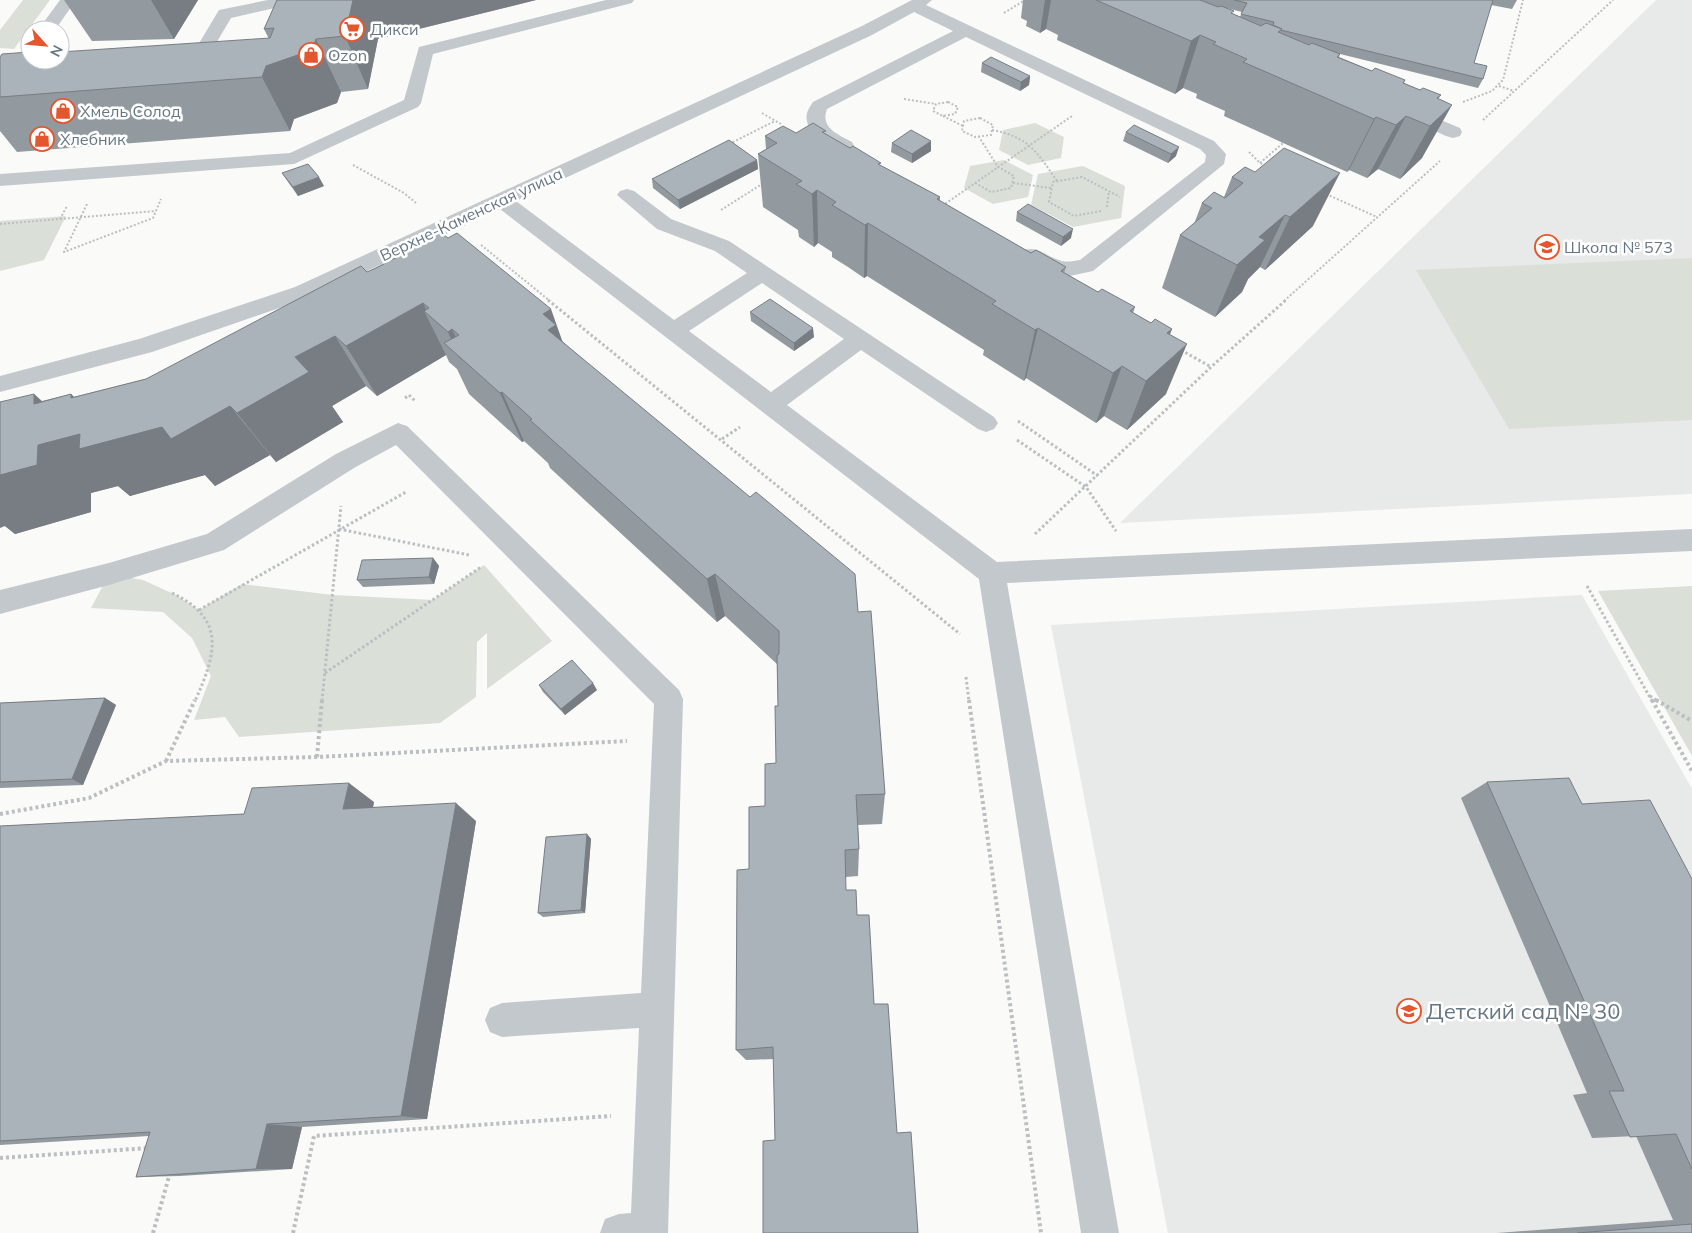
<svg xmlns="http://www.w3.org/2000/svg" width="1692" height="1233" font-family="Mulish,sans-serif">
  <rect width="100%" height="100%" fill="#fafaf8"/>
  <path fill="#e8e9e9" d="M1656,0H1692V494L1120,523Z
    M1582,595L1692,789V1233H1168L1051,625Z"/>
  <path fill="#dadfd7" d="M23,0H50L14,49L0,48V30Z
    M1035,123L1064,137L1061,158L1028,165L999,150L1003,130Z
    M1004,160L1033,175L1028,197L993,204L964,188L970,166Z
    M1083,166L1125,186L1121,218L1073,227L1031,205L1038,174Z
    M66,216L44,260L0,271V221Z
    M1692,258V420L1509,429L1416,270Z
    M484,565L552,641L487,689V633L477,642L476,697L440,723L239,737L225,717L194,720L211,676L192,638L163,612L91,608L109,574L143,580L176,595L199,610L242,584L333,595L433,600Z
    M1692,586V756L1598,591Z"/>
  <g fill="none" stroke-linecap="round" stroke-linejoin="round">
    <path stroke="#bbbfc2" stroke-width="2" stroke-dasharray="2 2" stroke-linecap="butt" d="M1004,13L1025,0
      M1499,86L1514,91
      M904,99L936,104
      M948,102L958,107L955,114L943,116L933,111L936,104Z
      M1463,102L1492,91L1503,80L1523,0
      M762,113L781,124
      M943,116L963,126
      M980,118L993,125L991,135L975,137L962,131L964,121Z
      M1483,120L1613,0
      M992,130C1029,137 1037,152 1057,181
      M729,144L775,121
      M1249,152L1260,163L1268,167
      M1260,163L1283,143
      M353,165L404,193L416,203
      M975,183L991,192L1011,188L1014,176L998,167L979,137
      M1013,183L1051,188
      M1326,194L1377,217
      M87,204L64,252L153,218L161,199
      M942,206L1072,116
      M1107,207L1109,191
      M721,210L762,184
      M1101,211L1074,216L1049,202L1053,182L1082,177L1120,197
      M60,219L156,211
      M0,224L60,219L67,206
      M481,245L550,301
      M1284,301L1440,161"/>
    <path stroke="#bbbfc2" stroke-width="3" stroke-dasharray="2.5 2.5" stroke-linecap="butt" d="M548,300L960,634
      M1181,350L1211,367
      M405,398L409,395L415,401
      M1018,421L1098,476
      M722,439L740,427
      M1017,440L1086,487L1116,531
      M339,529L469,555
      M1035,534L1211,367L1286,300
      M1587,586L1652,701
      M172,593C227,619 216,654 195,701
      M199,610L406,492
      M325,673L481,567
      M966,677L969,701
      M1650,696L1658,701
      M322,701L341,506"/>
    <path stroke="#bbbfc2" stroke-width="4" stroke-dasharray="3 3" stroke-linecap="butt" d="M969,700L1041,1233
      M1652,700L1692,771
      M1656,700L1692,721
      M317,757L322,700
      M166,761L195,700
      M0,814L89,798L166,761L317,757L627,741
      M0,1158L149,1148
      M153,1233L170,1173
      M293,1233L314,1136L611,1116"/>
    <path fill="#c3c8cc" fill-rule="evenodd" d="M60,0H76L55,30H38Z
      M268,0H299L297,3L231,18L195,79L189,80L183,79L180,75L219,10Z
      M606,0H634L632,3L433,54L421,103L418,107L294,164L0,186V174L290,153L404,100L419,47Z
      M912,0H932L926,5L1214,141L1226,154L1224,164L1093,271L1070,276L1057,274L1038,268L1024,260L1021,255L1024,250C1038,246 1046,256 1059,260C1065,263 1073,261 1080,260L1205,162L1206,155L1200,149L966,37L827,109C820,128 838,134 852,142L854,146L852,150C837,154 809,138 807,121C805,114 809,108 813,102L953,31L914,12L872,35L516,201L674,320L747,273L715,251L657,229L617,195L620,191L627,189L634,191L671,219L729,241L994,417L998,423L994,429L986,432L978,429L861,350L787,405L997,562L1692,529V551L1007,583L1119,1233H1081L979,579L500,209L311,297L152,352L0,392V376L139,339L295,287L860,27ZM762,283L844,339L771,392L689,331Z
      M1405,105L1460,128L1462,132L1460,136L1453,138L1446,136L1399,115L1396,111L1399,107Z
      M398,423L407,426L679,690L683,699L668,1233H600L605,1219L619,1214L631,1213L639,1028L502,1037L490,1032L485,1020L490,1008L502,1003L641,993L654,704L396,445L354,468L224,550L109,585L0,614V590L109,563L207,534L336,454Z"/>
  </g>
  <path fill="#929a9f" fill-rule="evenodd" d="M64,0H198L174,39L92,41Z
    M277,0H536L378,39L368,89L341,92L337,103L294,119L290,131L17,152L0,131V57L30,60L269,39L264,29Z
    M1023,0H1517L1512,9L1491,5L1474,63L1483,79L1478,88L1340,54L1339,57L1372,71L1405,80L1404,83L1420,90L1441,95L1438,99L1422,158L1400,179L1378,169L1367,178L1349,170L1347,172L1224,116L1225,111L1196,98L1197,94L1183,88L1175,94L1057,40L1058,35L1046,29L1040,33L1026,26L1027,21L1021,18ZM1226,8L1242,12L1240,17L1233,14Z
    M982,63L1030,76L1029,85L1020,91L981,72Z
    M1126,132L1176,156L1168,163L1123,141Z
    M796,133L826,135L881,166L940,197V201L1031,253L1066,267L1064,273L1098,292L1135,307L1133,313L1151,323L1172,329L1170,334L1166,394L1127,430L1104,416L1096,423L1026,378L1024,381L983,355L984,350L867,276L864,278L848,267L832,257V252L818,243L814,247L799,237L798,230L763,207L758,154L766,149L765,136Z
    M892,143L931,151L912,163L891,152Z
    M757,160L758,169L680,209L653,188L652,179Z
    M1245,167L1313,226L1265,270L1260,267L1248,279L1242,292L1215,317L1162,288L1180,235L1194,224L1202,203L1224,197L1232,177Z
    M282,173L324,186L298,196L288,182Z
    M1017,212L1071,238L1061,246L1016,221Z
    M400,248L563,342L858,612L885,794L882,824L858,825L859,849L858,876L846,877L775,1140L774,1059L746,1060L736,1050L749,869L776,763L778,706L777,664L725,616L717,622L550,468L548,463L524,441L522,442L469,394L457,369L449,362L446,355L377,396L366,386L332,406L343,422L276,462L270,455L215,486L205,475L130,496L118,486L91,493V512L15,534L5,526L34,394L42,401L71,394L74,397L146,379L367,272L403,254Z
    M750,312L814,337L794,351L751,321Z
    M433,558L439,566L434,584L363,587L357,580Z
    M539,685L597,690L565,715L543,692Z
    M105,698L116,705L83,785L0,788V703Z
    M1487,782L1582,804L1692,879V1233H1497L1673,1220L1636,1136L1592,1138L1573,1095L1587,1093L1461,798Z
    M374,802L373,807L476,821L427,1119L302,1127L292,1169L180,1176L136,1177L149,1136L0,1145V826L244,814Z
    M587,834L591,839L585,913L543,917L538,913Z"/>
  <path fill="#777d82" d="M151,0H198L174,39Z
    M353,0H536L378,39L368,89L345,36Z
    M1045,0H1051L1046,29L1040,33Z
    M1200,35L1183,88L1175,94L1191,41Z
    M316,39L341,92L337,103L294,119L290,131L262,77L266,66Z
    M1030,76L1029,85L1020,91L1021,82Z
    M1452,105L1422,158L1400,179L1430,126Z
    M1406,116L1378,169L1367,178L1396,125Z
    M1376,117L1349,170L1347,172L1374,119Z
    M931,141V151L912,163V154Z
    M1179,147L1176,156L1168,163L1171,154Z
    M757,160L758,169L680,209L678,200Z
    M1340,173L1313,226L1265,270L1290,217Z
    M319,177L324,186L298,196L293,187Z
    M817,190L818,243L814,247L812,194Z
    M1285,215L1260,267L1248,279L1242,292L1215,317L1237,265L1259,237Z
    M868,223L867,276L864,278L865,225Z
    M1073,229L1071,238L1061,246L1063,237Z
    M423,303L429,315L424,311L446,355L377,396L346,346Z
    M551,309L569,360L566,381L543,314Z
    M813,328L814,337L794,351V343Z
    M1038,328L1026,378L1024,381L1035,330Z
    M452,329L470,366L459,357L448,332Z
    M1172,329L1154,374L1187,344L1166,394L1127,430L1146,381L1167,333Z
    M335,336L366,386L332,406L343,422L276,462L237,413L295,357Z
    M1122,366L1104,416L1096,423L1113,373Z
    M502,392L524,441L522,442L500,393Z
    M34,394L77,435L80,434L71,398V394L116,439L230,406L270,455L215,486L205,475L130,496L118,486L91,493V512L15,534L5,526L0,528V475L34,404Z
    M433,558L439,566L434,584L429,577Z
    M715,574L725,616L717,622L707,579Z
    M593,683L597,690L565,715L561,709Z
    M105,698L116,705L83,785L72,779Z
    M349,783L374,802L369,827L343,809Z
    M456,803L476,821L427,1119L401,1116Z
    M587,834L591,839L585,913L581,910Z
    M267,1124L302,1127L292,1169H256Z"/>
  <path fill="#aab3b9" stroke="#777d82" d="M277,0H353L345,36L316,39L312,50L266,66L262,77L0,97V57L2,54L30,52V60H60V52L270,38L274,28L264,29Z
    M1096,0H1200L1218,7L1221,6L1234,11L1231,13L1261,26L1266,23L1282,29L1278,32L1309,45L1312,43L1340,54L1337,57L1372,71L1375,68L1405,80L1403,83L1420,90L1423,88L1441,95L1437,98L1452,105L1430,126L1406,116L1396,125L1376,117L1374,119L1243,62L1247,59L1213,44L1216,42L1200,35L1191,41Z
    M1234,0H1493L1474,63L1487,66L1483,79L1281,30L1282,29L1273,25L1274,22L1241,14L1247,3Z
    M991,57L1030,76L1021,82L982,63Z
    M813,123L826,131L822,132L850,148L853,146L881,163L878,164L940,197L937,199L1031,253L1036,250L1066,267L1061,271L1098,292L1102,289L1135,307L1130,311L1151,323L1155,319L1172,329L1167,333L1187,344L1146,381L1122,366L1113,373L1038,328L1035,330L992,304L996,301L868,223L865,225L832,205L836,202L817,190L812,194L796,184L802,181L758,154L777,143L765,136L783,126L796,133Z
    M1134,125L1179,147L1171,154L1126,132Z
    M911,130L931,141L912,154L892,143Z
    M729,140L757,160L678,200L652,179Z
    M1284,148L1340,173L1290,217L1285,215L1259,237L1265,240L1237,265L1180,235L1212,208L1202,203L1214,192L1225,198L1243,183L1232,177L1245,167L1255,172Z
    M308,164L319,177L293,187L282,173Z
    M1028,204L1073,229L1063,237L1017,212Z
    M437,229L448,238L457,233L551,309L543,314L556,325L548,330L750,497L756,492L855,574L858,612L871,611L885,794L856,795L859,849L845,850L846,890H856L857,915H869L874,1004H888L897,1133L911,1132L918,1233H763V1141L775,1140L773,1047L736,1050L737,870L749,869V807L765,806V764L776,763L775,706H778L777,655L779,654V631L715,574L707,579L530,420L532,419L502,392L500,393L444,343L459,335L452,329L448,332L424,311L429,308L423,303L346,346L335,336L295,357L309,372L237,413L230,406L171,439L162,427L79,449L80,434L38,445L37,465L0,475V402L34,394V404L71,394V398L146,379L361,266L367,272L376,268L405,253L400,248Z
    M770,299L813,328L794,343L750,312Z
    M433,558L429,577L357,580L362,560Z
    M572,660L593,683L561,709L539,685Z
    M105,698L72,779L0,782V703Z
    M1569,778L1582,804L1650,800L1692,879V1169L1676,1134L1630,1137L1609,1091H1624L1487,782Z
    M349,783L343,809L456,803L401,1116L267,1124L256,1169L136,1177L150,1132L0,1141V826L244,814L252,788Z
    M587,834L581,910L538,913L546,837Z
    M1692,1224V1233H1577Z"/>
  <defs>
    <symbol id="supermarket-ring" viewBox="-11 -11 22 22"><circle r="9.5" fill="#fff" stroke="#e4572e" stroke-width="1.5"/><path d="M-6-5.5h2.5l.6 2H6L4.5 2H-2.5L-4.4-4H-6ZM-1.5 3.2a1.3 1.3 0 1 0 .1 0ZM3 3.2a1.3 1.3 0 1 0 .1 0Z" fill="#e4572e"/></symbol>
    <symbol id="shop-ring" viewBox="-11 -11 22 22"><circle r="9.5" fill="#fff" stroke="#e4572e" stroke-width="1.5"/><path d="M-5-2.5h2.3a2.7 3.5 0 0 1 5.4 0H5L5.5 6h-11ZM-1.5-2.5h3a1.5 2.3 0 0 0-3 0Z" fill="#e4572e"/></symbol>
    <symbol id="school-ring" viewBox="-11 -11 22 22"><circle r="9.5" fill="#fff" stroke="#e4572e" stroke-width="1.5"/><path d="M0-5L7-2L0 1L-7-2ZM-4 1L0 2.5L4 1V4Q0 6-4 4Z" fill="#e4572e"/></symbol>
  </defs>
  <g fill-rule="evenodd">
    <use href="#supermarket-ring" x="338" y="15" width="28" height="28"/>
    <use href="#shop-ring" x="297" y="41" width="28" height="28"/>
    <use href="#shop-ring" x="49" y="97" width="28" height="28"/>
    <use href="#shop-ring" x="28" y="125" width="28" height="28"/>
    <use href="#school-ring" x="1533" y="233" width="28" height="28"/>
    <use href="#school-ring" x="1395" y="997" width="28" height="28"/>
  </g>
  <g text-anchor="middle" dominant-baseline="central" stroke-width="5" stroke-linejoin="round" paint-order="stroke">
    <g font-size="16" fill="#657683" stroke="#fff" text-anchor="start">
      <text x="370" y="29">Дикси</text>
      <text x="328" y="55">Ozon</text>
      <text x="80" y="111">Хмель Солод</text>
      <text x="60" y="139">Хлебник</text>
      <text x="1564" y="247">Школа № 573</text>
    </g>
    <g font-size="16" fill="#657683" stroke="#fff">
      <text transform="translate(471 214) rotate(-25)">Верхне-Каменская улица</text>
    </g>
    <g font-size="22" fill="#657683" stroke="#fff" text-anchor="start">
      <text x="1426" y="1011">Детский сад № 30</text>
    </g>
  </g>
  <g transform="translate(45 45) rotate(117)"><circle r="24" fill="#ffffff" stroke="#c1c8cd"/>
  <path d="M0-4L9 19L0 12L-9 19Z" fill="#e4572e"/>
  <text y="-8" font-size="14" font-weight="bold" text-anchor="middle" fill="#657683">N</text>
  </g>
</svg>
